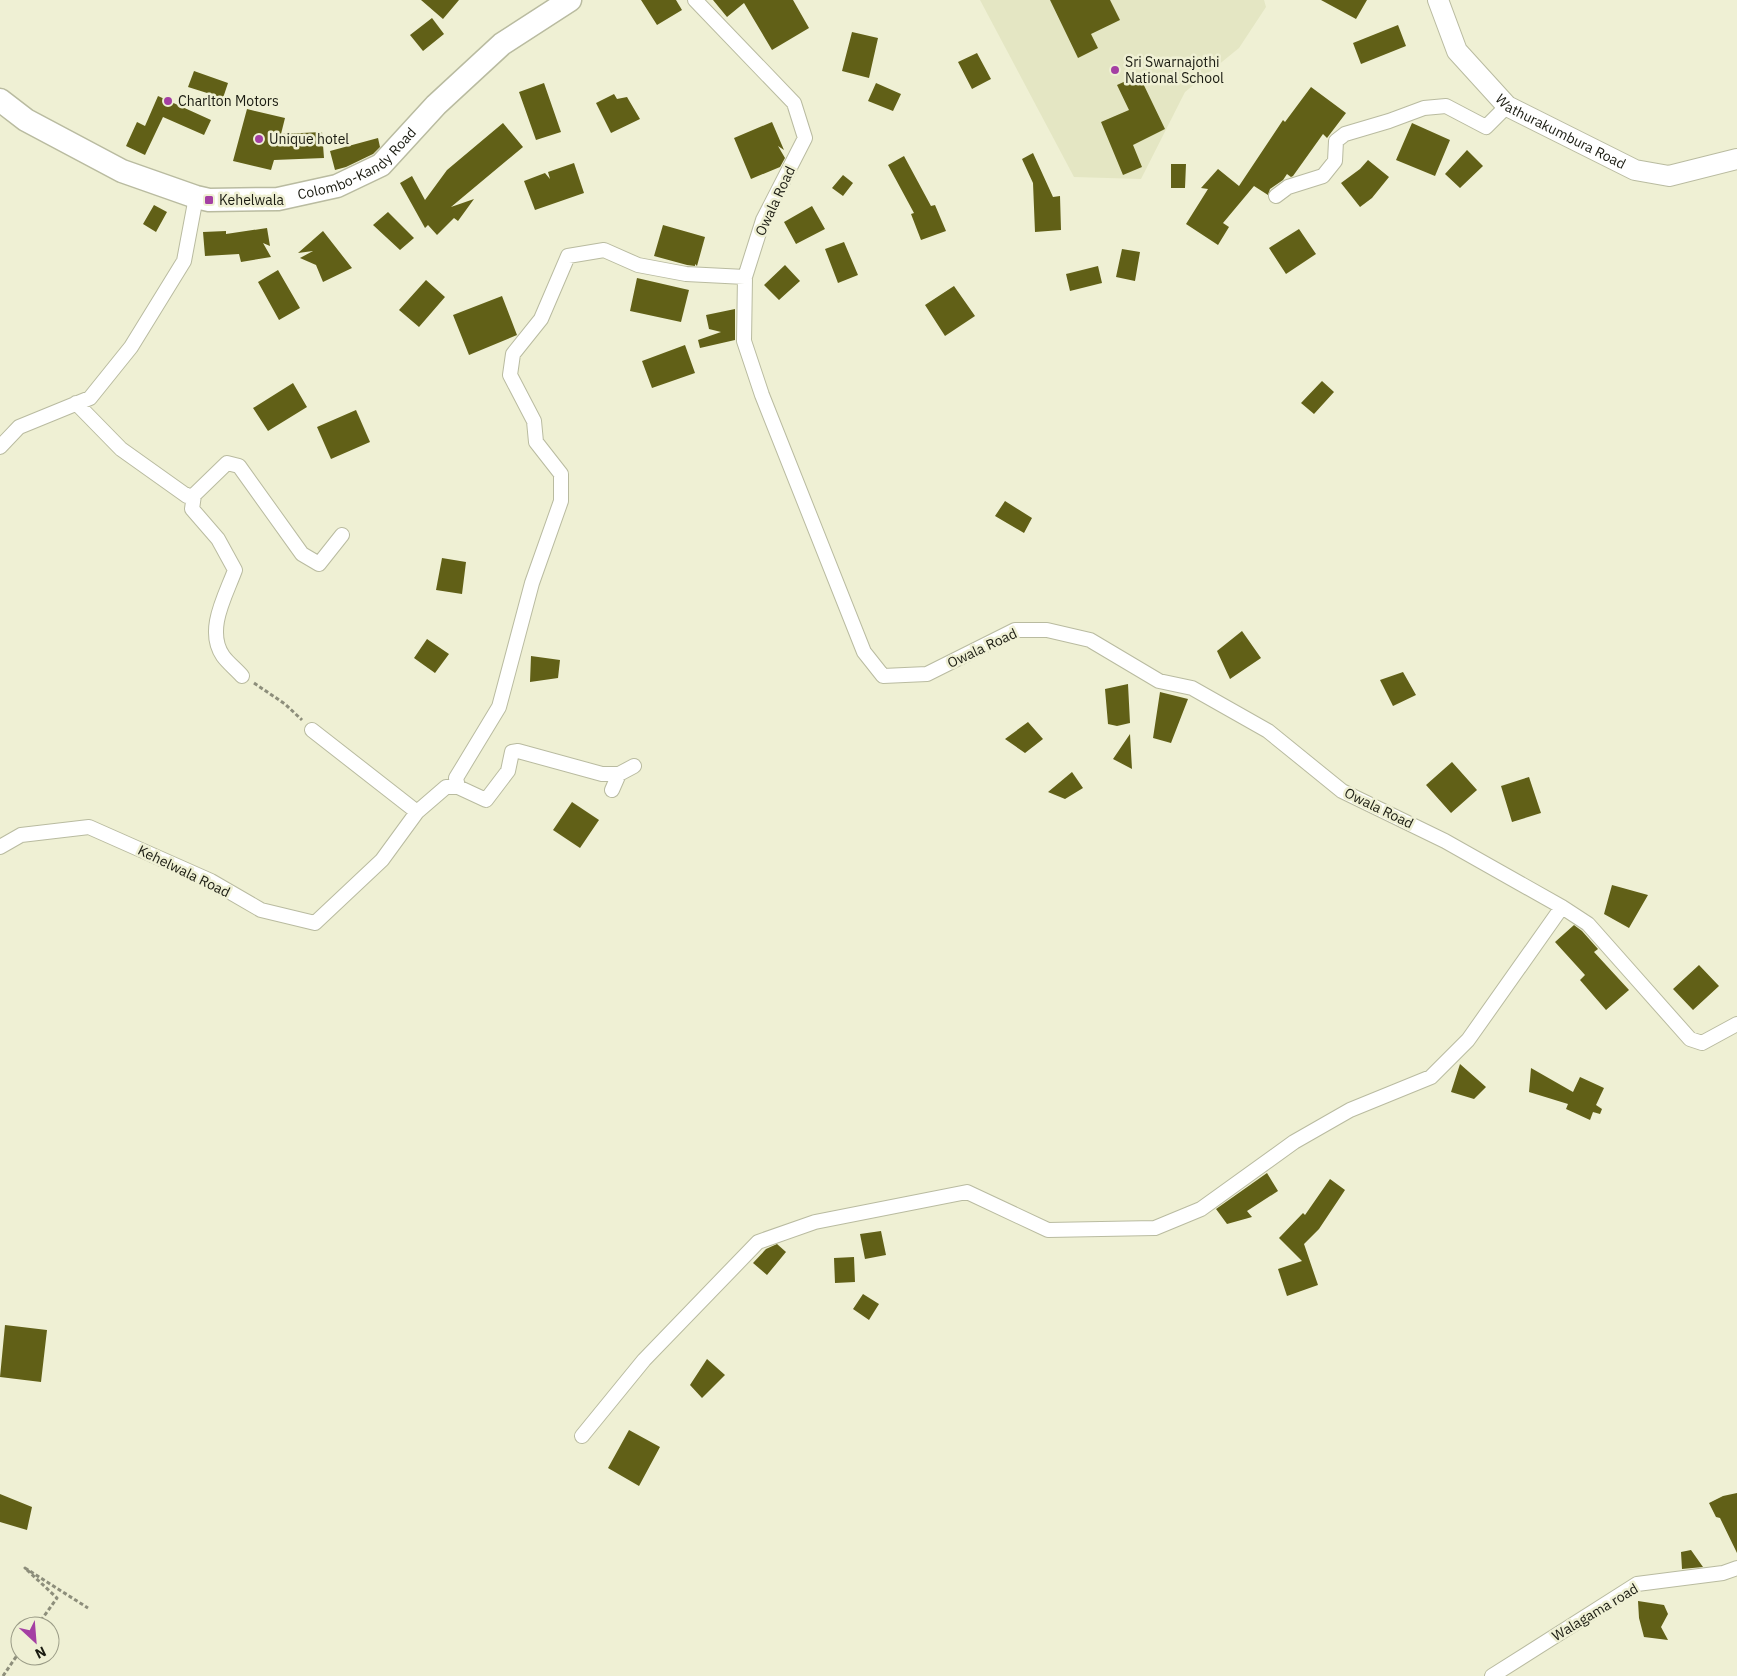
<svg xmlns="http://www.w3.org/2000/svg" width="1737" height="1676" font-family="'IBM Plex Sans',sans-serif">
  <rect width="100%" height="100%" fill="#eff0d4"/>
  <path fill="#e4e6c3" d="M980,0H1264L1266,7L1239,48L1185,92L1141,179L1074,177Z"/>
  <path fill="#616017" d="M421,0H459L443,19Z
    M641,0H676L682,10L657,25Z
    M713,0H793L809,28L772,50L744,3L727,17Z
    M1050,0H1110L1120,20L1091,34L1098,48L1078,58Z
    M1321,0H1367L1356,19Z
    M432,18L444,34L423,51L410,35Z
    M1398,25L1406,46L1361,64L1353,43Z
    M852,32L878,38L869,78L842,71Z
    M977,53L991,79L972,89L958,62Z
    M194,71L228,83L223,98L188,87Z
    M1139,75L1165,129L1133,145L1142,167L1123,175L1101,122L1129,110L1117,85Z
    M544,83L561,132L536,140L519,92Z
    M876,83L901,94L893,111L868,101Z
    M1311,87L1346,113L1327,138L1323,134L1293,176L1291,177L1287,174L1283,180L1270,189L1268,195L1254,186L1223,223L1229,227L1218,245L1186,224L1208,189L1201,188L1218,169L1239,186L1283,120L1285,122Z
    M614,94L617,99L627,97L640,119L611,133L596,103Z
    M158,96L211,120L204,135L163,117L145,155L126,146L137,122L145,126Z
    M247,109L285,118L281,134L322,132L324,158L274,160L271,170L233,161Z
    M772,122L784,150L778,146L785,158L780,167L751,179L734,138Z
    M503,123L523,147L451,207L474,199L458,221L454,218L437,235L428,225L425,228L400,183L412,176L425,200L447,170Z
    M1412,123L1450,140L1435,176L1396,160Z
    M378,138L380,147L373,154L346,167L335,170L330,151Z
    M1467,150L1483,166L1460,188L1445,174Z
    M1033,153L1053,197L1060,196L1061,230L1035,232L1033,183L1022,159Z
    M904,156L931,206L935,205L946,231L921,240L911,214L914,213L888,165Z
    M1368,160L1389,177L1372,198L1360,207L1341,183L1360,169Z
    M574,163L584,193L535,210L524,181L545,173L550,179L548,172Z
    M1171,164H1186L1185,188H1171Z
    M843,175L853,183L843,196L832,188Z
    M154,205L167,212L156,232L143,224Z
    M812,206L825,229L796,244L784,222Z
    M388,212L414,238L400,250L373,225Z
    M663,225L705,237L697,266L695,264V266L687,265L654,256Z
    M267,228L270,246L263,243L271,257L241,262L239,254L205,256L203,232L226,231V234Z
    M1299,229L1316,254L1286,274L1269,248Z
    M323,231L352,268L323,282L316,265L300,258L313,251L298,253Z
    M844,242L858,275L838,283L825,249Z
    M1122,249L1140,252L1135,281L1116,277Z
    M785,265L800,281L779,300L764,285Z
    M1098,266L1102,283L1070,291L1066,274Z
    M278,270L300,308L279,320L258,282Z
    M637,278L689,290L681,322L630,311Z
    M426,280L445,297L419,327L399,310Z
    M954,286L975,316L945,336L925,305Z
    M502,296L517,335L469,355L453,315Z
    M735,309V340L700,348L698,340L721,332L709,329L706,315Z
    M685,345L695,373L652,388L642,361Z
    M1322,381L1334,392L1314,414L1301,403Z
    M293,383L307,407L268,431L253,408Z
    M356,410L370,442L331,459L317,427Z
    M1005,501L1032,518L1024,533L995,516Z
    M442,558L466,562L462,594L436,590Z
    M1242,631L1261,658L1230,679L1217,651Z
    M427,639L449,654L435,673L414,658Z
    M531,656L560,660L558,678L530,682Z
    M1403,672L1416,695L1393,706L1380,680Z
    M1128,684L1130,723L1117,726L1108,724L1105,689Z
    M1160,692L1188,699L1171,743L1153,738Z
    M1028,722L1043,739L1025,753L1005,739Z
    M1130,734L1132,769L1113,759Z
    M1452,762L1477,790L1451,813L1426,785Z
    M1072,772L1083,788L1065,799L1048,792Z
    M1529,777L1541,813L1512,822L1501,786Z
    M572,802L599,820L580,848L553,830Z
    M1612,885L1648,895L1629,928L1604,914Z
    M1574,925L1582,931L1598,949L1594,952L1629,990L1606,1010L1580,980L1585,975L1555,942Z
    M1699,965L1719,986L1693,1010L1673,989Z
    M1460,1064L1486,1087L1474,1099L1451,1092Z
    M1531,1068L1573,1092L1580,1077L1604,1088L1596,1105L1602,1109L1600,1114L1593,1112L1590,1120L1566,1109L1568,1104L1529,1092Z
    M1267,1173L1278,1191L1247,1211L1252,1217L1227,1224L1216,1209Z
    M1330,1179L1345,1190L1319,1229L1304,1244L1318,1285L1287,1296L1278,1269L1302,1261L1279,1238L1303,1213L1305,1215Z
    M881,1231L886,1255L865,1259L860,1234Z
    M777,1244L786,1252L767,1275L753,1263L766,1249Z
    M854,1257L855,1282L835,1283L834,1258Z
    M863,1294L879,1304L869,1320L853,1309Z
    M5,1325L47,1330L41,1382L0,1377Z
    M707,1359L725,1375L702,1398L690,1385Z
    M629,1430L660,1447L639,1486L608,1468Z
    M1737,1493V1553L1720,1518L1716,1517L1709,1503L1723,1496Z
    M0,1494L32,1507L27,1530L0,1522Z
    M1691,1550L1703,1567L1682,1569L1681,1552Z
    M1638,1601L1664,1605L1668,1614L1661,1627L1668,1640L1644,1637L1639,1618Z"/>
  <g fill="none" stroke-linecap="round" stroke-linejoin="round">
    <defs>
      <path id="minor" d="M695,0L794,103L805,138L763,220L745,277L744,341L762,395L864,652L883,676L927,674L1015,630H1047L1090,640L1159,681L1192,688L1268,731L1342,791L1445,841L1562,907L1588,924L1690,1039L1702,1043L1737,1024
        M1276,196L1288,187L1323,176L1335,161L1336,141L1345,134L1389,121L1424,108L1446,106L1486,127L1507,106
        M76,403L121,449L187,496L194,495L227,463L239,466L302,554L319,564L342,535
        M0,447L19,427L90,398L131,347L184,261L196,197
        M194,495L192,509L218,539L235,570C226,595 205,630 223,656C228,663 236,669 242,676
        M312,730L417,812
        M619,774H602L518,751L512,752L508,771L486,800L458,787L456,778L499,707L532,583L561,501V474L536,442L534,421L510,375L513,354L541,319L568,256L604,250L638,265L686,274L745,277
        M612,790L619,774L634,766
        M0,847L21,835L89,827L211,881L261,910L315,923L382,860L417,812L446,787H458
        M582,1436L644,1360L758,1242L815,1222L967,1192L1048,1230L1155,1228L1201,1209L1294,1142L1350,1110L1431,1077L1468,1040L1562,907
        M1492,1676L1637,1584L1723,1573L1737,1568"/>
      <g id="secondary">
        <path id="s1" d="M1438,0L1457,51L1507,106L1635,170L1669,176L1737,159"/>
      </g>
      <g id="trunk">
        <path id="s2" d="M0,100L26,120L122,171L196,197L209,200L278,199L337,186L381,165L436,105L502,44L570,0"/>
      </g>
    </defs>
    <use href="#minor" stroke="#b9bba0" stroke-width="16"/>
    <use href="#secondary" stroke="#b9bba0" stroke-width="22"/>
    <use href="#trunk" stroke="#b9bba0" stroke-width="25"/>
    <path stroke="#8d8e7b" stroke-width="3" stroke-dasharray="4 2.5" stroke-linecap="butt" d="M254,683L285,704L302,720
      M37,1626L57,1598L25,1568L88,1608
      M3,1676L20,1651"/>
    <use href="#minor" stroke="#fff" stroke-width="14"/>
    <use href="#secondary" stroke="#fff" stroke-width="20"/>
    <use href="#trunk" stroke="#fff" stroke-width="22"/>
  </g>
  <g fill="#a43fa3" stroke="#eff0d4" stroke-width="2">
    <circle cx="1115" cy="70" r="5"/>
    <circle cx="168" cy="101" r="5"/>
    <circle cx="259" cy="139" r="5"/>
    <rect x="204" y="195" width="10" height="10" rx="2.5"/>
  </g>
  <g text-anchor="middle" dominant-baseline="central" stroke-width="5" stroke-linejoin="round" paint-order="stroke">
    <g font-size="14" fill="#1a1b11" stroke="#eff0d4" text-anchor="start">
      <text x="1125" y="62">Sri Swarnajothi<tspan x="1125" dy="16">National School</tspan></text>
      <text x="178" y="101">Charlton Motors</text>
      <text x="269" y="139">Unique hotel</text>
      <text x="219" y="200">Kehelwala</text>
    </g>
    <g font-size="14" fill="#1a1b11" stroke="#eff0d4">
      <text stroke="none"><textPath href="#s1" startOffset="188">Wathurakumbura Road</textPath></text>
      <text stroke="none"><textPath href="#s2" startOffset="391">Colombo-Kandy Road</textPath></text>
      <text transform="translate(775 201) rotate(-65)">Owala Road</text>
      <text transform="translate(982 648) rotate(-25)">Owala Road</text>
      <text transform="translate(1379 808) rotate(26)">Owala Road</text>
      <text transform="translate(184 871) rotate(26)">Kehelwala Road</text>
      <text transform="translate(1595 1612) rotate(-31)">Walagama road</text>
    </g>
  </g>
  <g transform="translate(35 1641) rotate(154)"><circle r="24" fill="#eff0d4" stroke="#9a9b86"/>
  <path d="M0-4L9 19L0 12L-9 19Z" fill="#a43fa3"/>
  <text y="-8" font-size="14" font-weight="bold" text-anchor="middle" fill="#1a1b11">N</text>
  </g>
</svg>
